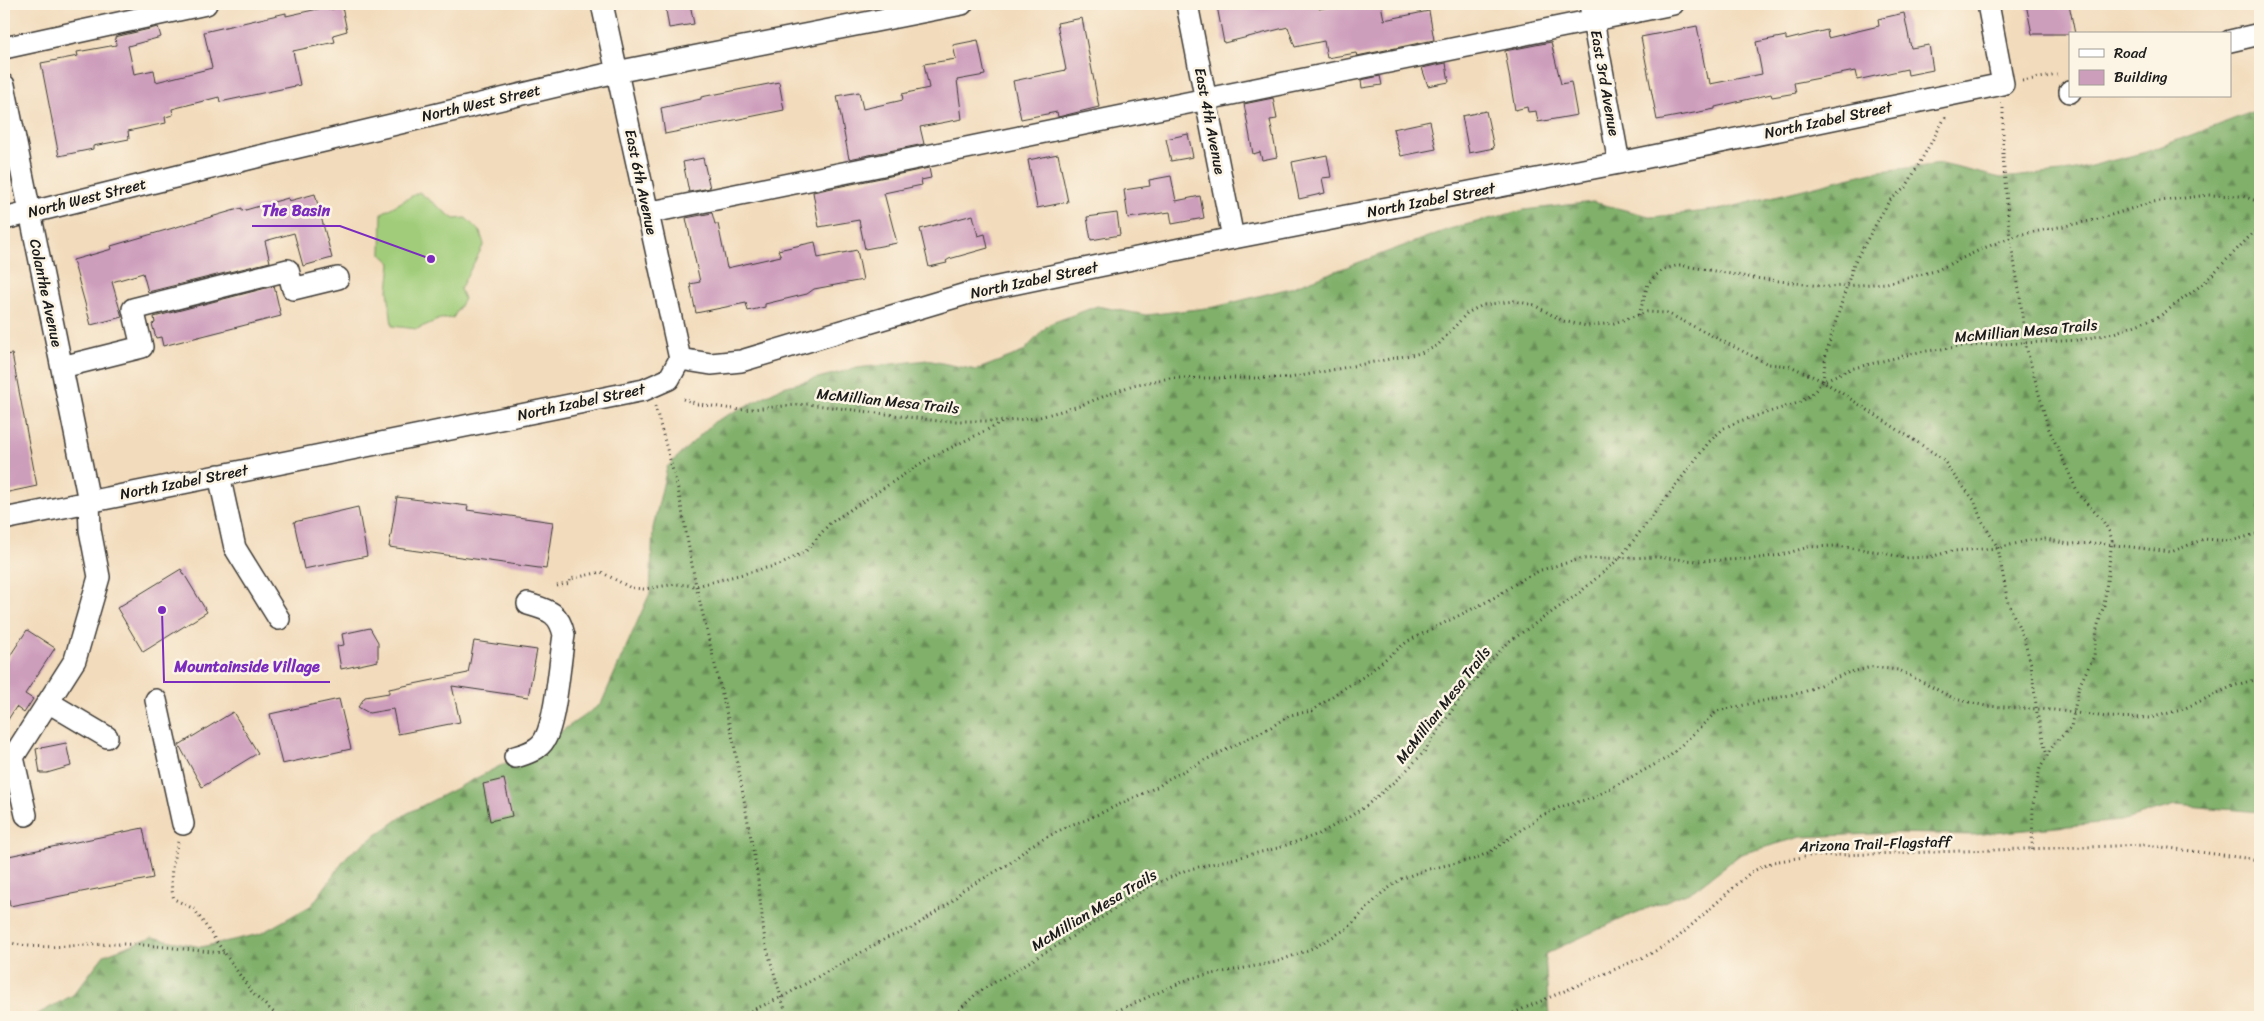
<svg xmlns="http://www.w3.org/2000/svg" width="2264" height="1021" font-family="Sriracha,sans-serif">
  <defs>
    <pattern id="forest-firs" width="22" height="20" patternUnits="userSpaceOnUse" patternTransform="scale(1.25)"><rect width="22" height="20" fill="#80b06a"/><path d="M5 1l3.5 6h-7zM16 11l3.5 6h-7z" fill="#688e56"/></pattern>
  </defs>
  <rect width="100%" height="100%" fill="#fcf5e5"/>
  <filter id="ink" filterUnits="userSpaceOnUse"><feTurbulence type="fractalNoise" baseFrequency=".02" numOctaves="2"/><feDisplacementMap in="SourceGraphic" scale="10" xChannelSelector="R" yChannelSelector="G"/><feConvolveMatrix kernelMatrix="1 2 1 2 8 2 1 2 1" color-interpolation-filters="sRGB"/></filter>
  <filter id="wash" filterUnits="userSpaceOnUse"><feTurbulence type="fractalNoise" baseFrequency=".0096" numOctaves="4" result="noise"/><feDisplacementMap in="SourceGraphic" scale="20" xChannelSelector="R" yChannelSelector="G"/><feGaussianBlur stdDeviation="1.12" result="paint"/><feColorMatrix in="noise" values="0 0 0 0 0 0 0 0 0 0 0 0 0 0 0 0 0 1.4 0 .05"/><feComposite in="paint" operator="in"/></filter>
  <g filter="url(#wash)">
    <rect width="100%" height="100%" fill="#f2dbbc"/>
    <path fill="url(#forest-firs)" stroke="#4e6643" d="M2260,109V812L2175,805L2121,821L1972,835L1896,833L1801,837L1741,854L1694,890L1623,918L1545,954L1549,1017H32L73,995L104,955L152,937L201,947L260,934L312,905L348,855L406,814L543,744L601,704L650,593L653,528L667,467L714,422L783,387L857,368L927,360L976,370L1023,352L1049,324L1097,306L1146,315L1215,307L1290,288L1449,229L1524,210L1593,202L1653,217L1723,209L1872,172L1942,164L2001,178L2071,171L2146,152Z"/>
    <path fill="#a1cd7a" stroke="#5e744b" d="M419,192L454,219L466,218L480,232L484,244L460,289L464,299L453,318L440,319L417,329L392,326L388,290L391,263L381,254L382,213Z"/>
    <g id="blocks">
      <path fill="#cd9dbc" d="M665,4H690L694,24L669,28Z
        M1228,4H1318L1319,9L1343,4H1381L1384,20L1429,11L1434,40L1357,56L1356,53L1327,58L1324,41L1295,47L1288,27L1224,43L1217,6Z
        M2026,4H2069L2075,34H2032Z
        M327,7L328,10L342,7L347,31L333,35L335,42L293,51L300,85L220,102L219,97L172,109L173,115L165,117L166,123L128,131L129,139L93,146V149L59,156L41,63L78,56L77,52L116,45L115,37L158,27L161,37L128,46L134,74L154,70L156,82L212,68L204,32L286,13V16Z
        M1904,13L1911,48L1929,45L1933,70L1908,75L1907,69L1857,80L1855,71L1794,83L1796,93L1772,97L1771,94L1715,107V109L1657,120L1641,37L1697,26L1707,79L1709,78L1710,84L1762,74L1756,42L1786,36V40L1827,30L1828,38L1879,26L1878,19Z
        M1082,18L1099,107L1058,117L1057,112L1021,119L1013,81L1066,70L1057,23Z
        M978,40L985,75L957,80L962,119L920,127L924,144L849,159L837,96L859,92L863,109L903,100L902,94L929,88L924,64L956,59L953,45Z
        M1551,42L1561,84L1571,82L1577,115L1538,122L1536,111L1528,112L1527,107L1515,110L1505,51Z
        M1446,63L1449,82L1428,86L1422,68Z
        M1380,76L1382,85L1362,88L1361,80Z
        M779,82L784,110L665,134L661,108L701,99V97Z
        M1273,98L1277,119L1270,120L1277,157L1262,160L1260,152L1253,154L1244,104Z
        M1486,111L1494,148L1469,153L1462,116Z
        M1430,121L1436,149L1401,156L1393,129Z
        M1188,134L1193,157L1171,161L1166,139Z
        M1058,154L1068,202L1037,208L1028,160Z
        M1327,155L1331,177L1322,178L1325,193L1299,199L1292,162Z
        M703,158L710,188L689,192L683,162Z
        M929,168L931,178L921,180L922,185L884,193L897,243L865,249L859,220L819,227L813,192Z
        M1171,176L1176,201L1200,196L1204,218L1172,224L1170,212L1128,218L1124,190L1150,186L1149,180Z
        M315,194L332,258L303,266L294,233L265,241L270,262L148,292L143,273L112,282L122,317L91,325L73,260L112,249L111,246L242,208V211L288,198L289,201Z
        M712,213L715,224H718L727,268L781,256L778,250L815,242L818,258L857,250L863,280L814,289L807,294L765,304V307L748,311L746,303L696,313L690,284L700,282L686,218Z
        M1117,213L1120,235L1091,240L1087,217Z
        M973,215L978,236L985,234L988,248L949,259L946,261L947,263L929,267L920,229Z
        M274,286L281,316L163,346L161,337L156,338L152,324L155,323L154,317Z
        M12,354L37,486L4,493V355Z
        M397,497L468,506L467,510L553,522L546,569L389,547Z
        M358,507L367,556L304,569L294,522Z
        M181,569L207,612L143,652L117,608Z
        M370,628L378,642V661L341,669L337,646L344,645L342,634Z
        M27,630L55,648L25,694L33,699L24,713L16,707L4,726V665Z
        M474,641L537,650L528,697L452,686L460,722L398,734L393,709L369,713L358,707L365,697L389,693V689L468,673Z
        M339,699L351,749L282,764L270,714Z
        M233,712L258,753L202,787L179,745Z
        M66,743L71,766L47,773H40L36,749Z
        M504,779L512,816L490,821L483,784Z
        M143,828L153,878L10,906L4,872V857Z"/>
    </g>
  </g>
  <g filter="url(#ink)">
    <use href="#blocks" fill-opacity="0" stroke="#3c3934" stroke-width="1"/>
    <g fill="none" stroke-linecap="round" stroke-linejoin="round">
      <defs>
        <path id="minor" d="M602,4L680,359
          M1187,4L1233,238
          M1590,4L1619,163
          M2230,41L2260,34
          M4,48L206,4
          M4,85L89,501L90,530L99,577L75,660L13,757L26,815
          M2070,92V91
          M647,213L1673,4
          M4,219L256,157L616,72L962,4
          M680,359L711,364L741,361L969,293L1233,238L1619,163L2003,84L1988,4
          M62,367L142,347L133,309L288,270L293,289L338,278
          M219,475L235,548L279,619
          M4,519L644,390L669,379L680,359
          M156,700L183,824
          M48,702L107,737
          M515,757C526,754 539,750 545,739C556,719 560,660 564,635C559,612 548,610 528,604"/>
      </defs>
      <use href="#minor" stroke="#3c3934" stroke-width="24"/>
      <path stroke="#3c3934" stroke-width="3" stroke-dasharray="1 4" stroke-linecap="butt" d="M2022,81L2057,75
        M2003,103V157L2010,238L2020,295L2025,343L2048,427L2079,495L2103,521L2110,533L2112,541L2104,605L2097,628L2094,656L2079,686L2071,727L2054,744L2040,768L2033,805L2032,850
        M1639,315L1648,284L1655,276L1664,269L1680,265L1754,278L1829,287L1887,283L1935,271L1984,248L2018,235L2095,220L2153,202L2208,195L2242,196L2260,202
        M1823,381L1826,353L1854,263L1889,201L1906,187L1946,116
        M683,399L698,404L740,410L808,404L939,421H1006L1036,418L1079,406L1133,385L1170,378H1290L1421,353L1437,346L1467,313L1483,305L1514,301L1534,305L1563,321L1587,326L1614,323L1647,312L1667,313L1768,364L1790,366L1823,381L1943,459L1952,473L1974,500L1981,519L1998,548L2008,603L2023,636L2031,664L2037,713L2047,756
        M655,406L678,489L696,586L734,744L757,872L765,942L787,1017
        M557,586L570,583V579L601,572L631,588L644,589L676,584L696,586L782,564L806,551L830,523L926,460L1003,422
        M178,842C173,860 168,880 174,899L194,909L253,994L279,1017
        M4,940C30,953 88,943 119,944C155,944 190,951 226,953
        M737,1017L782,997L887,938L912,928L950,903L963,890L1009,864L1030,846L1070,825L1086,820L1159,786L1168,779L1271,727L1290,715L1312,711L1338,692L1363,677L1408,641L1492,599L1523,579L1541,570L1580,559L1656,557L1696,561L1752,559L1781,555L1808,547L1837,546L1880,552L1904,558L1930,557L1952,551L1998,548L2031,540L2046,539L2068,544L2099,543L2171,552L2204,539L2231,541L2260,533
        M952,1017L978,992L1075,935L1145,889L1186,870L1278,848L1319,834L1346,819L1366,806L1401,776L1424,752L1457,703L1491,660L1510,641L1578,594L1620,558L1709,442L1724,428L1737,422L1801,402L1814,392L1823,381L1850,369L1919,352L1965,346L2079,340L2114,333L2160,316L2204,283L2252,234L2260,230
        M1103,1017L1191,978L1277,962L1315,947L1348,928L1381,894L1401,879L1425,870L1474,859L1490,852L1541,816L1560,807L1592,798L1669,757L1717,711L1804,692L1847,673L1872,667L1899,670L1955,699L1986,706L2054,710L2106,717L2150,718L2181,710L2233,686L2260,678
        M1504,1017L1648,955L1675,940L1751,872L1773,862L1809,856L2146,845L2260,860"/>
      <use href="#minor" stroke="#fff" stroke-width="21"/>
    </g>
  </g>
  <g text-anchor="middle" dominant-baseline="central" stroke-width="5" stroke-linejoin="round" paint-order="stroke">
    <g font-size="15" fill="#1c1c1c" stroke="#fcf5e5">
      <text transform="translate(1605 83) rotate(80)">East 3rd Avenue</text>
      <text transform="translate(481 103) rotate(-13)">North West Street</text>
      <text transform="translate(1828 120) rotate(-12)">North Izabel Street</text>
      <text transform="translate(1210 121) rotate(79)">East 4th Avenue</text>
      <text transform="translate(641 182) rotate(78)">East 6th Avenue</text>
      <text transform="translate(87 198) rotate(-14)">North West Street</text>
      <text transform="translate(1431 200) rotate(-11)">North Izabel Street</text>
      <text transform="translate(1034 280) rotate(-12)">North Izabel Street</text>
      <text transform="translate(46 293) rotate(78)">Colanthe Avenue</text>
      <text transform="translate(2026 331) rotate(-5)">McMillian Mesa Trails</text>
      <text transform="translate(888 401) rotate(6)">McMillian Mesa Trails</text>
      <text transform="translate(581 402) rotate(-12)">North Izabel Street</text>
      <text transform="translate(184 482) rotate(-11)">North Izabel Street</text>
      <text transform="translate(1443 705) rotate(-52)">McMillian Mesa Trails</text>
      <text transform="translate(1875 844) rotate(-2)">Arizona Trail-Flagstaff</text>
      <text transform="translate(1094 910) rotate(-31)">McMillian Mesa Trails</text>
    </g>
  </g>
  <path fill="none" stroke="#7b2cbf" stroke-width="2" d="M431 259L340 226H252M162 610L164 682H330"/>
  <g fill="#7b2cbf" stroke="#fcf5e5" stroke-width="2">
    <circle cx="431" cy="259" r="5"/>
    <circle cx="162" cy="610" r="5"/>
  </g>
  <g font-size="16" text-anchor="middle" font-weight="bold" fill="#7b2cbf" stroke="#fcf5e5" stroke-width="5" stroke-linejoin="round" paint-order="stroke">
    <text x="296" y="216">The Basin</text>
    <text x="247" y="672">Mountainside Village</text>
  </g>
  <rect width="2264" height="1021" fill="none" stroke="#fcf5e5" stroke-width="20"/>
  <rect x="2069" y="32" width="162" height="65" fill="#fcf5e5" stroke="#a29e95"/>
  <rect x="2079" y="49" width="25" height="8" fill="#ffffff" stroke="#a29e95"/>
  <text x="2114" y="58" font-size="15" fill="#1c1c1c">Road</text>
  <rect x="2079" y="70" width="25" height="15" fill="#cd9dbc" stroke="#a29e95"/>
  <text x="2114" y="82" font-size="15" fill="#1c1c1c">Building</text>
</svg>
